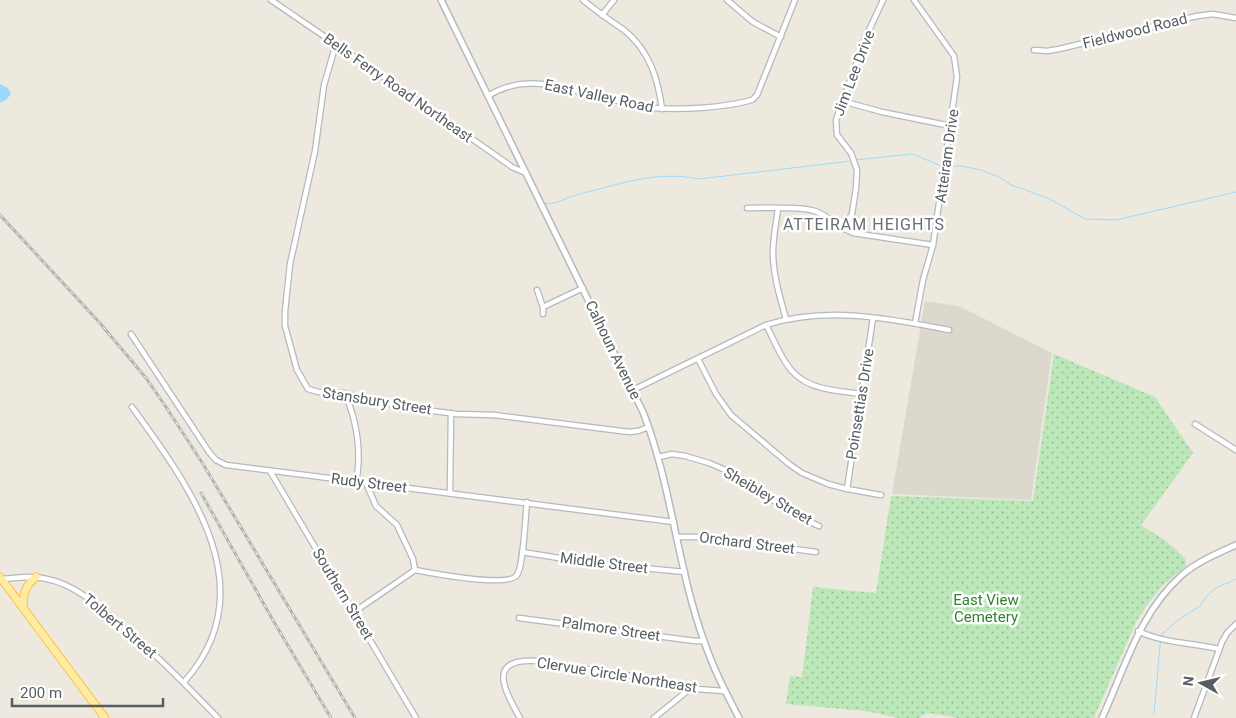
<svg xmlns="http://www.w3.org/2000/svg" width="1236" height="718" font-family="Roboto,sans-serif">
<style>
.education{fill:#dcd8ce}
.park{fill:url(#park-dots)}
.water{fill:#9dd9ff}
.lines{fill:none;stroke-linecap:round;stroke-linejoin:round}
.stream{stroke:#9dd9ff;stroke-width:1}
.minor-casing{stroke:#b5b9be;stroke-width:7}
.tertiary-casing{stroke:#b5b9be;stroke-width:8}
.primary-casing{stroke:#fbc24a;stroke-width:9}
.minor{stroke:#fff;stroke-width:4.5}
.tertiary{stroke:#fff;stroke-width:5}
.primary{stroke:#ffeca2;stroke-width:7}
.rail-casing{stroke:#b2b3b3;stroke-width:3}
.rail{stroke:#fff;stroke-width:1;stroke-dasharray:4;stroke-linecap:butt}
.labels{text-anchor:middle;stroke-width:5;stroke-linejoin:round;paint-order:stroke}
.street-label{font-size:15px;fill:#585d62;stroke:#fff}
.park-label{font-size:15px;fill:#2e842e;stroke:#fff}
.neighbourhood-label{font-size:16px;letter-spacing:1px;fill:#696f74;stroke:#fff}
</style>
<defs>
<pattern id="park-dots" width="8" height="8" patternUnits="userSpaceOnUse" patternTransform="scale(1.25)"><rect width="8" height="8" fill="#bbe7b9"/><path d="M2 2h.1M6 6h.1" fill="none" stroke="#9bbe9a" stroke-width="1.8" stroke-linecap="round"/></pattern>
</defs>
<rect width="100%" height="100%" fill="#ede9df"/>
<!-- education -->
<path class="education" d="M925,301L959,306L1052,353L1031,500L892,494Z"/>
<!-- park -->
<path class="park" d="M1054,354L1155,397L1193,453L1141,525L1166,541L1185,558L1186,566L1161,587L1147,605L1136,622L1094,718H959L927,713L919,718H899L865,711L786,704L790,676L802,677L813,587L876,593L891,496L1033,501Z"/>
<!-- water -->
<path class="water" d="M0,84L8,88L11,94L6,100L0,103Z"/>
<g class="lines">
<!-- stream -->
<g class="stream">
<path d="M855,160L912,154L942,166H962L981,170L999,177L1011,185L1048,198L1085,219L1116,220L1236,192"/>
<path d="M543,203C555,206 565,198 576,195C617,185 656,170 699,179L851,161"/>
<path d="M1154,714L1161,635L1178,620L1200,606L1207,596L1216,588L1236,579"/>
</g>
<!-- minor casing -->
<g class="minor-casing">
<g id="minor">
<path d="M271,0L397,86L512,167L526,173"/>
<path d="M583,0C596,11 610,20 624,30C649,50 658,78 662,109"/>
<path d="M727,0L753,22L781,37"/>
<path d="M914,0L954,56L957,77L933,245L923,280L915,323"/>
<path d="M602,15L614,0"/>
<path d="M336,44L324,85L315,151L290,264L285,311V326L297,370L308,389L318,392L343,393L409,408L457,414L494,415L629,432L638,431L649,427"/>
<path d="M1034,50L1047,51L1059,49L1197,16L1213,14L1236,18"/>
<path d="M488,96C521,75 553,85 588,94C610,99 631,104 652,108C681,110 724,108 752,100L757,95L795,0"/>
<path d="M842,101L882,112L951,126"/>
<path d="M747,208C764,208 800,206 815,211C829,216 839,228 853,233L933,245"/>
<path d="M778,209C776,223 773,238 773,252C773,275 780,298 786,319"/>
<path d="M843,229L852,214L856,188L857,170L851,153L837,135L836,120L865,39L883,0"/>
<path d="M537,290L543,307V314"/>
<path d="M543,307L583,288"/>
<path d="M766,325C773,338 778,351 786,363C802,390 833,390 861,394"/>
<path d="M131,334L209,452L216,460L226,465L674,522"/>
<path d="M698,359L716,394L731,415L789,464L802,473L828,484L847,489L881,495"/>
<path d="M633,390L766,325C826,306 888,318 949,330"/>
<path d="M345,394C357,421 362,453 356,482"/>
<path d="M132,407C190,487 267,590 184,682"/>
<path d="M1195,424L1236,450"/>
<path d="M659,457L672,454L685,456L709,463L730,472L795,515L819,526"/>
<path d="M270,471L416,718"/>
<path d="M366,483L376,506L397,525L413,559L415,570"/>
<path d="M847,489L873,318"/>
<path d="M450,493L451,413"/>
<path d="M677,537H703L816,552"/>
<path d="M522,552L590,563L685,572"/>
<path d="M1,579C16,578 32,575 47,579C73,584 95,603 115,620C152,650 185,684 218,718"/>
<path d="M354,612L415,570C431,573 509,588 517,575C524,564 525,518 527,502"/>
<path d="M519,618L695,641H703"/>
<path d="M1138,631C1163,643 1192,643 1219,649"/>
<path d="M520,718C504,689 486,658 537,661L668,682L696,689L724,691"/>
<path d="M654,718L691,688"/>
<path d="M1194,718L1222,642L1227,633L1236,624"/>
</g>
</g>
<!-- tertiary casing -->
<g class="tertiary-casing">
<g id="tertiary">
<path d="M441,0L643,412C672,486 677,567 704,641C713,668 726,693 739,718"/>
<path d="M1102,718C1125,668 1139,613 1182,575C1197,562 1218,553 1236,545"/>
</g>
</g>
<!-- primary casing -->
<g class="primary-casing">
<g id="primary">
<path d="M0,577L105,718"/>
<path d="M23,608C23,594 25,586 36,577"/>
</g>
</g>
<!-- minor -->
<use href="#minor" class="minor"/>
<!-- tertiary -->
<use href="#tertiary" class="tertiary"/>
<!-- primary -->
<use href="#primary" class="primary"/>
<!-- rail casing -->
<g class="rail-casing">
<g id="rail">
<path d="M0,215L99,322L146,378L166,407L203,464L355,718"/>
<path d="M201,493L274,622L331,718"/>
</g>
</g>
<!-- rail -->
<use href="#rail" class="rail"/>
</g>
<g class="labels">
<!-- street labels -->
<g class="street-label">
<text transform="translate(1135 31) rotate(-14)" y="5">Fieldwood Road</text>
<text transform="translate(854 73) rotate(-69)" y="5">Jim Lee Drive</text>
<text transform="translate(398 88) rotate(35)" y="5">Bells Ferry Road Northeast</text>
<text transform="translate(599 96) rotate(12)" y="5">East Valley Road</text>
<text transform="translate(947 156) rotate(-82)" y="5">Atteiram Drive</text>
<text transform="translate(613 350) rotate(64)" y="5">Calhoun Avenue</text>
<text transform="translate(377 401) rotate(9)" y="5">Stansbury Street</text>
<text transform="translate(860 404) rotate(-81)" y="5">Poinsettias Drive</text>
<text transform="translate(369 483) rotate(7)" y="5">Rudy Street</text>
<text transform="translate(768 496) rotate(30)" y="5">Sheibley Street</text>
<text transform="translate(747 543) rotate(7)" y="5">Orchard Street</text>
<text transform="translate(604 563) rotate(7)" y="5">Middle Street</text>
<text transform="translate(343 594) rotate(59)" y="5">Southern Street</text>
<text transform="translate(120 626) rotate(40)" y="5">Tolbert Street</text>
<text transform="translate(611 629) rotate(8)" y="5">Palmore Street</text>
<text transform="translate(617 675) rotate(9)" y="5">Clervue Circle Northeast</text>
</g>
<!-- park labels -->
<g class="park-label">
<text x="986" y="605">East View<tspan x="986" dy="17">Cemetery</tspan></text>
</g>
<!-- neighbourhood labels -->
<g class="neighbourhood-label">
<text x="864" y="230">ATTEIRAM HEIGHTS</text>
</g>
</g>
<!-- north arrow -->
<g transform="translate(1201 683) rotate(278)" stroke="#ffffff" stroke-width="4" paint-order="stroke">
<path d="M0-4L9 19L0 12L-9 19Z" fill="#585d62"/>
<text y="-8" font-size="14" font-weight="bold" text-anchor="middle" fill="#585d62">N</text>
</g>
<!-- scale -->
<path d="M12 698v8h151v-8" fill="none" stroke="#585d62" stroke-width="2.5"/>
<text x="20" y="698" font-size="15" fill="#585d62" stroke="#ffffff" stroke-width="4" paint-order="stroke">200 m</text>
</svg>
